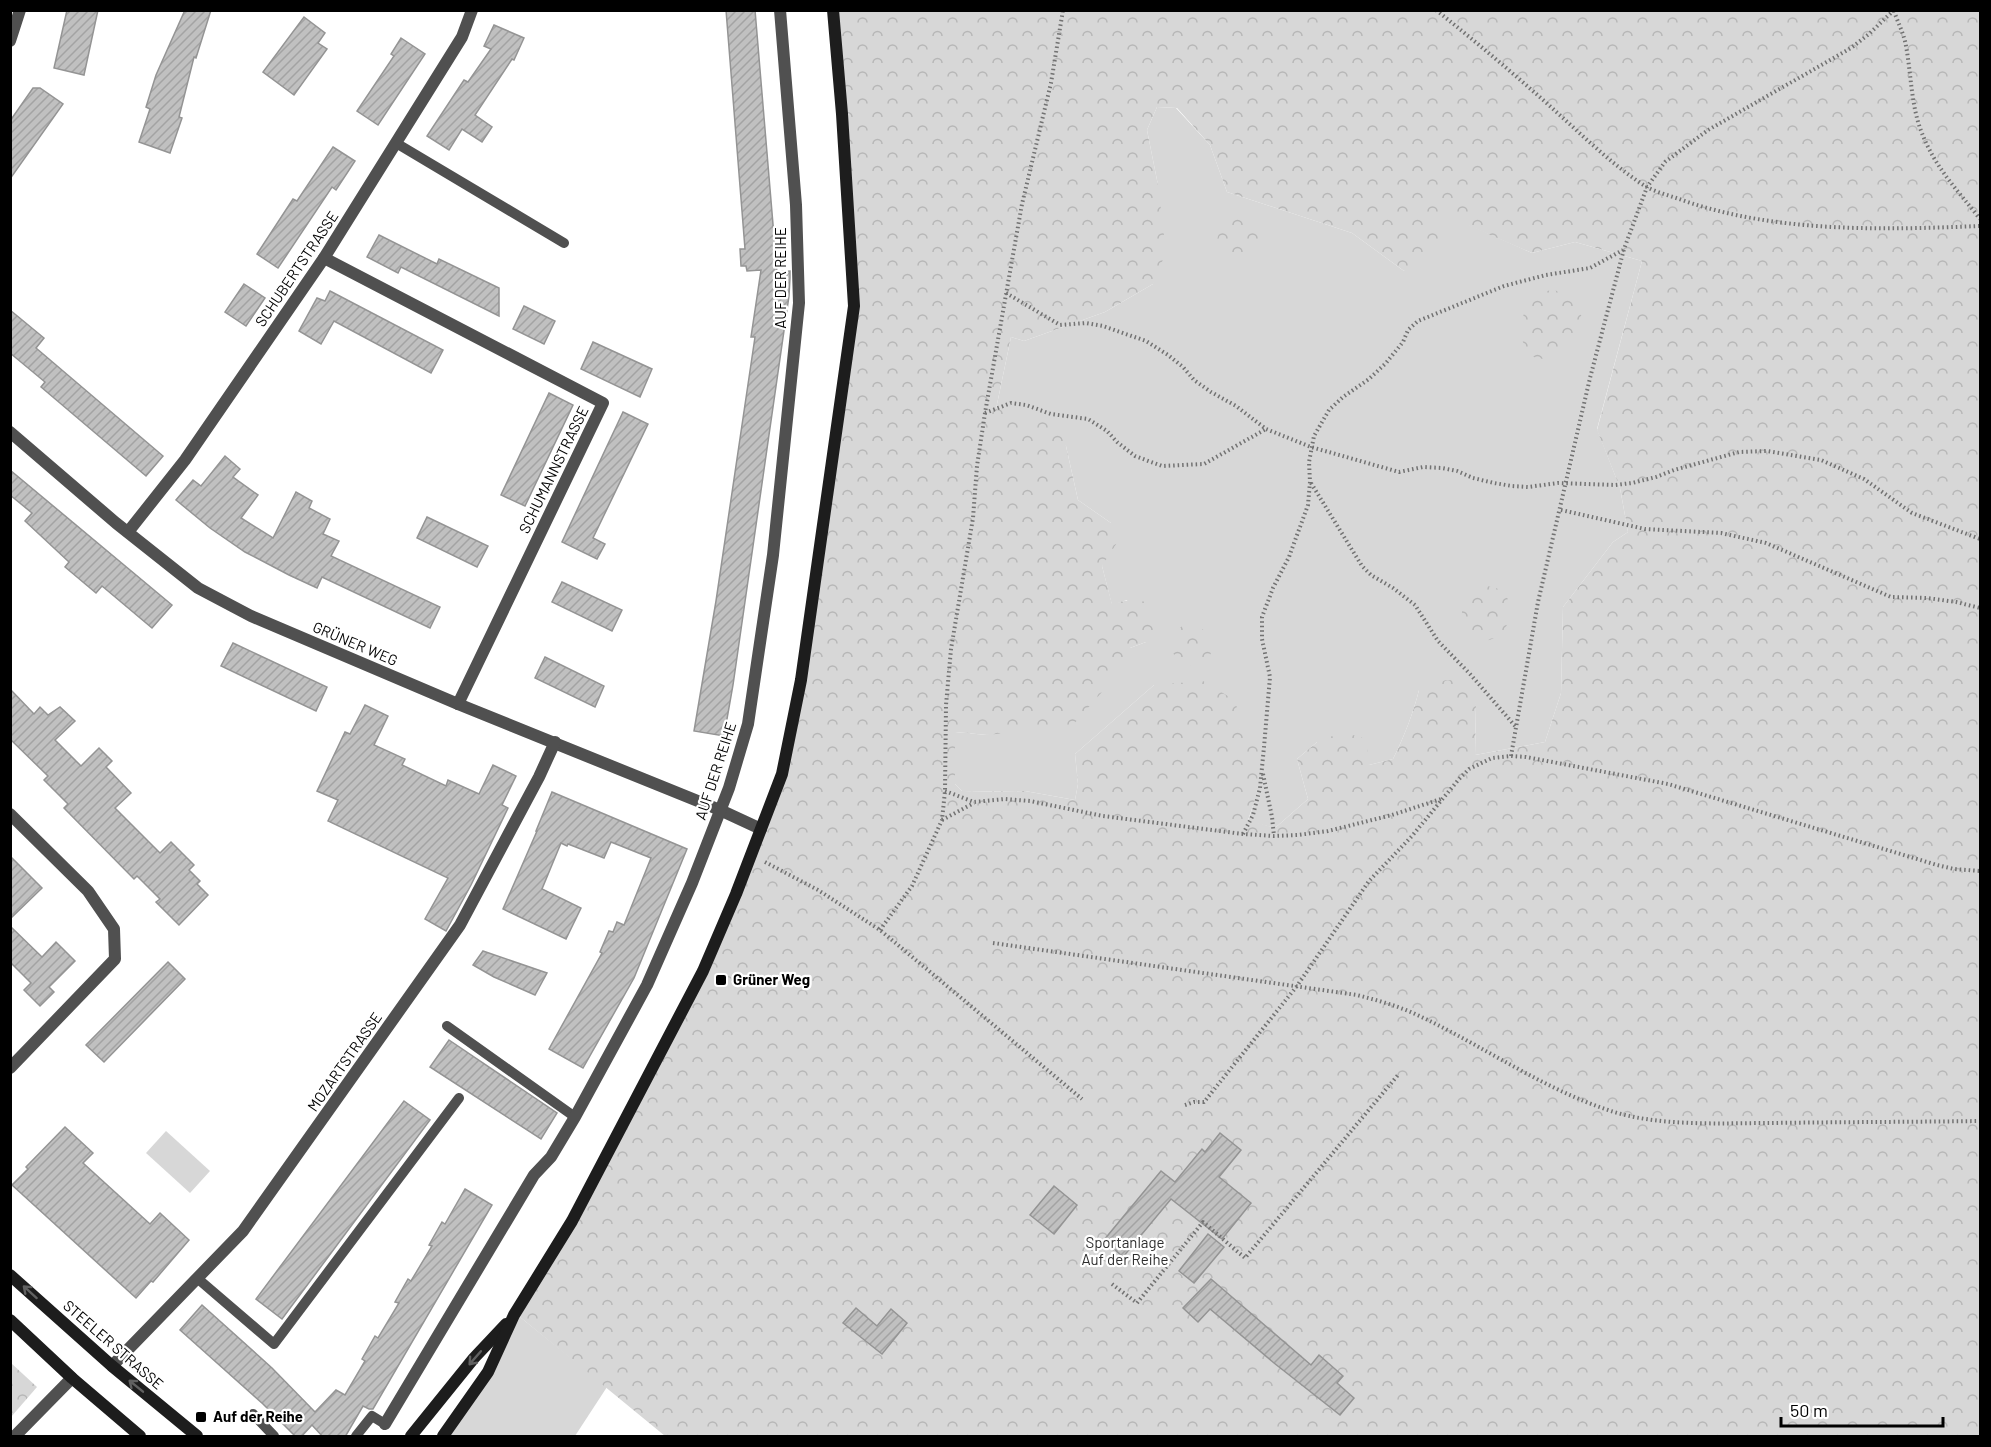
<svg xmlns="http://www.w3.org/2000/svg" width="1991" height="1447" font-family="Barlow,sans-serif">
<style>
.grass{fill:#d7d7d7}
.forest{fill:url(#forest-crowns);fill-rule:evenodd}
.building{fill:url(#building-hatch);stroke:#949494;stroke-width:1.5}
.lines{fill:none;stroke-linecap:round;stroke-linejoin:round}
.path{stroke:#727272;stroke-width:4;stroke-dasharray:1.5 3;stroke-linecap:butt}
.service{stroke:#505050;stroke-width:10}
.minor{stroke:#505050;stroke-width:12}
.secondary{stroke:#1d1d1d;stroke-width:12}
.oneway{stroke:#616161}
.poi-dot{fill:#000;stroke:#fff;stroke-width:2}
.labels{text-anchor:middle;stroke-width:4.5;stroke-linejoin:round;paint-order:stroke}
.street-label{font-size:15px;fill:#000;stroke:#fff}
.poi-label{font-size:15px;font-weight:bold;fill:#000;stroke:#fff;text-anchor:start}
.park-label{font-size:15px;fill:#2e2e2e;stroke:#fff}
</style>
<defs>
<pattern id="forest-crowns" width="20" height="18" patternUnits="userSpaceOnUse" patternTransform="scale(1.5)"><rect width="20" height="18" fill="#d7d7d7"/><path d="M2 6a3 3 0 1 1 6 0M12 15a3 3 0 1 1 6 0" fill="none" stroke="#b7b7b7"/></pattern>
<pattern id="building-hatch" width="6" height="6" patternUnits="userSpaceOnUse" patternTransform="scale(1.5)"><rect width="6" height="6" fill="#c0c0c0"/><path d="M-1 1l2-2M0 6l6-6M5 7l2-2" fill="none" stroke="#a3a3a3"/></pattern>
</defs>
<rect width="100%" height="100%" fill="#fff"/>
<!-- grass -->
<g class="grass">
<path d="M1157,107L1176,108L1210,145L1227,192L1352,233L1404,271L1442,213L1532,253L1575,242L1642,261L1597,429L1620,488L1628,532L1613,542L1563,607L1561,693L1545,742L1475,755L1476,704L1419,690C1413,714 1404,737 1393,759L1369,765L1317,742L1297,759L1308,799L1275,828L1248,821L1255,800L1239,728L1154,685L1075,754L1078,784L1075,800L1025,791L963,792L955,784V732L987,735L1130,648L1146,642L1127,600L1112,605L1102,566L1111,523L1078,500L1066,446L996,409L1011,337L1024,341L1105,312L1153,284L1158,185L1147,130Z"/>
<path d="M166,1131L210,1171L190,1193L146,1153Z"/>
<path d="M520,1317L607,1387L575,1436H446Z"/>
</g>
<!-- forest -->
<g class="forest">
<path d="M836,11H1980V1436H665L520,1317L709,972L786,778L857,304ZM1157,107L1177,108L1210,145L1227,192L1352,233L1404,271L1436,253L1442,214L1532,253L1575,242L1642,261L1597,430L1620,488L1628,532L1613,542L1563,607L1561,693L1545,742L1475,755L1476,704L1466,681L1446,680L1419,690C1413,714 1404,737 1393,759L1369,765L1366,739L1343,732L1317,742L1297,759L1308,799L1275,828L1248,820L1255,800L1262,739L1239,728L1236,701L1203,681L1154,685L1075,754L1078,784L1075,800L1025,791L963,792L955,784V732L987,735L1073,725L1130,660V648L1146,642L1155,630C1154,624 1154,615 1152,610C1144,594 1125,601 1112,604L1102,566L1122,535L1111,523L1078,500L1066,446L1055,423L996,409L1011,337L1024,341L1105,312L1153,284L1166,252L1158,185L1147,130Z"/>
<path d="M1232,217C1249,217 1256,223 1263,239L1257,251L1237,258L1225,250L1217,239L1221,227Z"/>
<path d="M1555,290L1572,300L1582,317C1581,323 1581,330 1579,336C1574,350 1546,365 1532,356C1515,345 1520,304 1537,293C1541,291 1550,291 1555,290Z"/>
<path d="M1488,586C1491,587 1498,588 1501,591C1515,601 1512,623 1501,633C1495,639 1487,641 1479,642C1453,620 1457,600 1488,586Z"/>
<path d="M1183,625C1202,625 1207,630 1214,647L1208,659L1188,666L1176,657L1168,647L1172,635Z"/>
<path d="M11,1363L37,1387L11,1417Z"/>
</g>
<!-- building -->
<g class="building">
<path d="M67,10H98L84,75L54,68Z"/>
<path d="M185,10H211L196,58L194,57L179,117L182,118L170,153L139,142L150,109L146,107L156,75Z"/>
<path d="M726,10H755L777,272L790,271V278L789,296L733,685L724,736L694,731L716,601L755,337H751L761,270L747,271L746,266H741L740,249H745Z"/>
<path d="M304,17L325,33L318,43L327,49L294,95L263,72Z"/>
<path d="M494,25L524,38L514,60L512,59L475,115L492,127L482,142L462,129L449,150L427,136L464,80L468,82L491,49L484,46Z"/>
<path d="M401,38L425,54L378,125L357,111L394,56L391,54Z"/>
<path d="M33,88H40L63,104L10,179V121Z"/>
<path d="M333,147L355,161L336,190L332,187L278,268L257,254L293,199L297,201Z"/>
<path d="M379,235L437,264L439,259L499,288V316L401,267L398,273L367,257Z"/>
<path d="M244,284L265,298L246,326L225,312Z"/>
<path d="M330,291L443,350L431,373L334,321L321,344L299,331L317,298L325,301Z"/>
<path d="M524,306L555,321L544,344L513,329Z"/>
<path d="M10,310L44,338L36,348L163,456L146,476L41,387L45,382L10,353Z"/>
<path d="M593,342L652,369L640,397L581,369Z"/>
<path d="M549,393L573,405L525,506L501,495Z"/>
<path d="M623,412L648,424L593,538L605,544L597,559L562,542Z"/>
<path d="M225,456L240,469L233,477L258,495L241,518L273,538L296,492L312,501L309,508L330,519L323,534L339,541L331,556L440,607L430,628L322,577L317,588L289,575L245,552L210,528L176,500L193,480L201,486Z"/>
<path d="M10,470L172,605L152,628L102,586L96,593L65,567L69,562L25,521L32,513L10,495Z"/>
<path d="M427,517L488,546L477,567L417,538Z"/>
<path d="M562,582L622,610L612,631L552,602Z"/>
<path d="M233,643L327,687L316,711L221,666Z"/>
<path d="M545,657L604,686L595,707L535,678Z"/>
<path d="M10,689L34,714L40,707L48,715L60,707L75,721L55,740L81,766L99,748L112,761L106,767L131,793L115,808L160,853L171,842L194,865L189,870L200,881L197,884L208,895L179,925L156,902L160,899L137,876L134,879L64,808L68,804L44,780L48,776L10,739Z"/>
<path d="M365,705L388,716L374,745L405,759L402,765L446,786L448,780L479,794L493,765L516,776L502,805L508,808L471,885L446,931L425,919L448,878L328,821L338,800L317,791L345,732L350,734Z"/>
<path d="M552,792L687,849L634,978L583,1068L549,1049L602,953L600,952L609,931L613,932L617,922L624,925L651,858L611,842L604,858L568,844L567,846L561,843L542,889L581,908L566,939L503,909L537,831H536Z"/>
<path d="M10,856L42,888L10,919Z"/>
<path d="M10,926L42,957L56,942L75,961L49,987L54,992L40,1006L24,990L31,983L10,962Z"/>
<path d="M483,951L547,973L535,995L494,977L473,965Z"/>
<path d="M168,962L185,979L104,1062L86,1045Z"/>
<path d="M449,1040L557,1113L541,1139L430,1067Z"/>
<path d="M404,1101L430,1120L282,1319L256,1299Z"/>
<path d="M65,1127L93,1153L83,1163L150,1224L160,1213L189,1240L153,1282L151,1281L136,1298L12,1185L28,1169L26,1167Z"/>
<path d="M1220,1133L1241,1150L1219,1177L1251,1203L1222,1239L1171,1199L1123,1257L1104,1240L1161,1171L1175,1182L1202,1149L1205,1152Z"/>
<path d="M1054,1186L1077,1205L1054,1234L1030,1215Z"/>
<path d="M465,1189L492,1205L373,1409H369L363,1406L345,1437H323L312,1425L301,1437H296L263,1404L180,1330L202,1305L272,1368L315,1412L336,1390L345,1395L365,1361L362,1359L375,1336L378,1338L399,1303L395,1302L408,1279L411,1281L432,1246L429,1245L442,1222L445,1224Z"/>
<path d="M1208,1234L1224,1247L1194,1283L1179,1271Z"/>
<path d="M1211,1279L1311,1365L1319,1355L1343,1376L1337,1383L1354,1398L1340,1415L1274,1363L1210,1309L1198,1322L1183,1308Z"/>
<path d="M856,1308L877,1326L891,1309L907,1323L882,1354L843,1323Z"/>
</g>
<g class="lines">
<!-- path -->
<g class="path">
<path d="M1436,10C1475,41 1514,74 1551,107C1581,134 1611,164 1645,186C1655,192 1668,195 1679,199C1774,233 1881,230 1980,226"/>
<path d="M1894,11C1898,23 1904,34 1906,46C1911,73 1911,102 1920,128C1934,167 1956,188 1980,219"/>
<path d="M1006,293L1060,325L1086,323L1103,326L1146,341L1168,355L1183,367L1194,380L1211,392L1236,406L1266,429L1311,447L1399,472L1423,467L1442,468L1457,471L1473,478L1494,483L1512,486L1528,487L1558,483L1615,485L1632,483L1656,477L1674,470L1739,452L1767,451L1821,460L1864,479L1912,513L1980,539"/>
<path d="M985,413L1011,403L1026,405L1051,414L1088,419L1107,431L1117,442L1135,456L1162,466L1204,464L1266,429"/>
<path d="M1311,483L1362,566L1371,575L1393,588L1415,605L1438,641L1470,674L1516,727"/>
<path d="M1561,510L1645,529L1721,533L1766,543L1891,597L1927,598L1956,602L1980,608"/>
<path d="M1511,756L1538,602L1590,378L1624,249L1647,187L1665,162L1708,130L1851,48L1869,34L1894,10"/>
<path d="M1263,774L1272,817L1274,836"/>
<path d="M945,791L974,802L1005,799L1030,801L1103,816L1243,834L1274,836L1298,835L1328,831L1392,815L1441,799"/>
<path d="M942,820L974,803"/>
<path d="M1243,834L1253,815L1260,788L1264,747L1270,677L1262,639V617L1273,588L1289,557L1308,505L1310,482L1309,462L1314,436L1329,410L1343,397L1369,379L1386,363L1403,342L1408,330L1418,321L1504,286L1546,275L1590,268L1623,250"/>
<path d="M765,862L818,890L880,930L1082,1099"/>
<path d="M880,930L912,886L942,820L945,791L946,705L951,649L973,518L977,466L985,413L1022,204L1051,83L1063,10"/>
<path d="M993,943L1357,995C1376,1000 1395,1005 1413,1013C1479,1043 1539,1087 1608,1110C1657,1127 1720,1123 1771,1123C1841,1122 1911,1122 1980,1121"/>
<path d="M1185,1105L1194,1102H1204L1297,986L1369,881L1412,836L1459,779L1469,769L1492,758L1511,756L1526,757L1668,784L1937,865L1954,869L1980,871"/>
<path d="M1112,1284L1137,1303L1203,1222L1245,1258L1398,1075"/>
</g>
<!-- service -->
<g class="service">
<path d="M396,143L564,243"/>
<path d="M447,1026L575,1117"/>
<path d="M197,1278L274,1344L459,1098"/>
<path d="M253,1414L274,1436"/>
<path d="M356,1436L372,1416L385,1424"/>
</g>
<!-- minor -->
<g class="minor">
<path d="M10,41L20,10"/>
<path d="M324,258L603,403L458,704"/>
<path d="M10,432L116,523L198,588L251,616L458,704L720,810L761,829"/>
<path d="M128,532L185,460L324,258L462,37L472,10"/>
<path d="M10,814L88,891L114,929L115,959L10,1068"/>
<path d="M112,1366L243,1231L460,925L539,777L555,742"/>
<path d="M385,1424L534,1175L551,1157L575,1117L647,985L692,883L729,788L748,724L773,555L799,303L796,205L780,10"/>
<path d="M15,1436L72,1378"/>
</g>
<!-- secondary -->
<g class="secondary">
<path d="M10,1275L112,1366L197,1436"/>
<path d="M10,1320L72,1378L140,1436"/>
<path d="M411,1436L474,1358L506,1324"/>
<path d="M443,1436L488,1372L514,1315L572,1221L703,971L736,894L782,774L801,680L854,306L842,114L833,10"/>
</g>
</g>
<!-- one-way arrows -->
<defs><path id="oneway-shaft" d="M-6 0H5M1.5-3L5.5 0L1.5 3" fill="none" stroke-width="1.6" stroke-linecap="round" stroke-linejoin="round" transform="scale(1.5)"/></defs>
<g class="oneway">
<use href="#oneway-shaft" transform="translate(30 1292) rotate(-138)"/>
<use href="#oneway-shaft" transform="translate(475 1358) rotate(131)"/>
<use href="#oneway-shaft" transform="translate(136 1386) rotate(-141)"/>
</g>
<!-- markers -->
<g class="poi-dot">
<rect x="715" y="974" width="12" height="12" rx="3"/>
<rect x="195" y="1411" width="12" height="12" rx="3"/>
</g>
<g class="labels">
<!-- street labels -->
<g class="street-label">
<text transform="translate(297 269) rotate(-56)" y="5">SCHUBERTSTRASSE</text>
<text transform="translate(781 278) rotate(-90)" y="5">AUF DER REIHE</text>
<text transform="translate(554 470) rotate(-64)" y="5">SCHUMANNSTRASSE</text>
<text transform="translate(355 644) rotate(23)" y="5">GRÜNER WEG</text>
<text transform="translate(716 771) rotate(-72)" y="5">AUF DER REIHE</text>
<text transform="translate(345 1062) rotate(-55)" y="5">MOZARTSTRASSE</text>
<text transform="translate(113 1345) rotate(41)" y="5">STEELER STRASSE</text>
</g>
<!-- poi labels -->
<g class="poi-label">
<text x="733" y="985">Grüner Weg</text>
<text x="213" y="1422">Auf der Reihe</text>
</g>
<!-- park labels -->
<g class="park-label">
<text x="1125" y="1248">Sportanlage<tspan x="1125" dy="17">Auf der Reihe</tspan></text>
</g>
</g>
<!-- border -->
<rect width="1991" height="1447" fill="none" stroke="#000000" stroke-width="24"/>
<!-- scale -->
<path d="M1781 1417v9h162v-9" fill="none" stroke="#000000" stroke-width="3"/>
<text x="1790" y="1417" font-size="18" fill="#000000" stroke="#ffffff" stroke-width="4.5" paint-order="stroke">50 m</text>
</svg>
